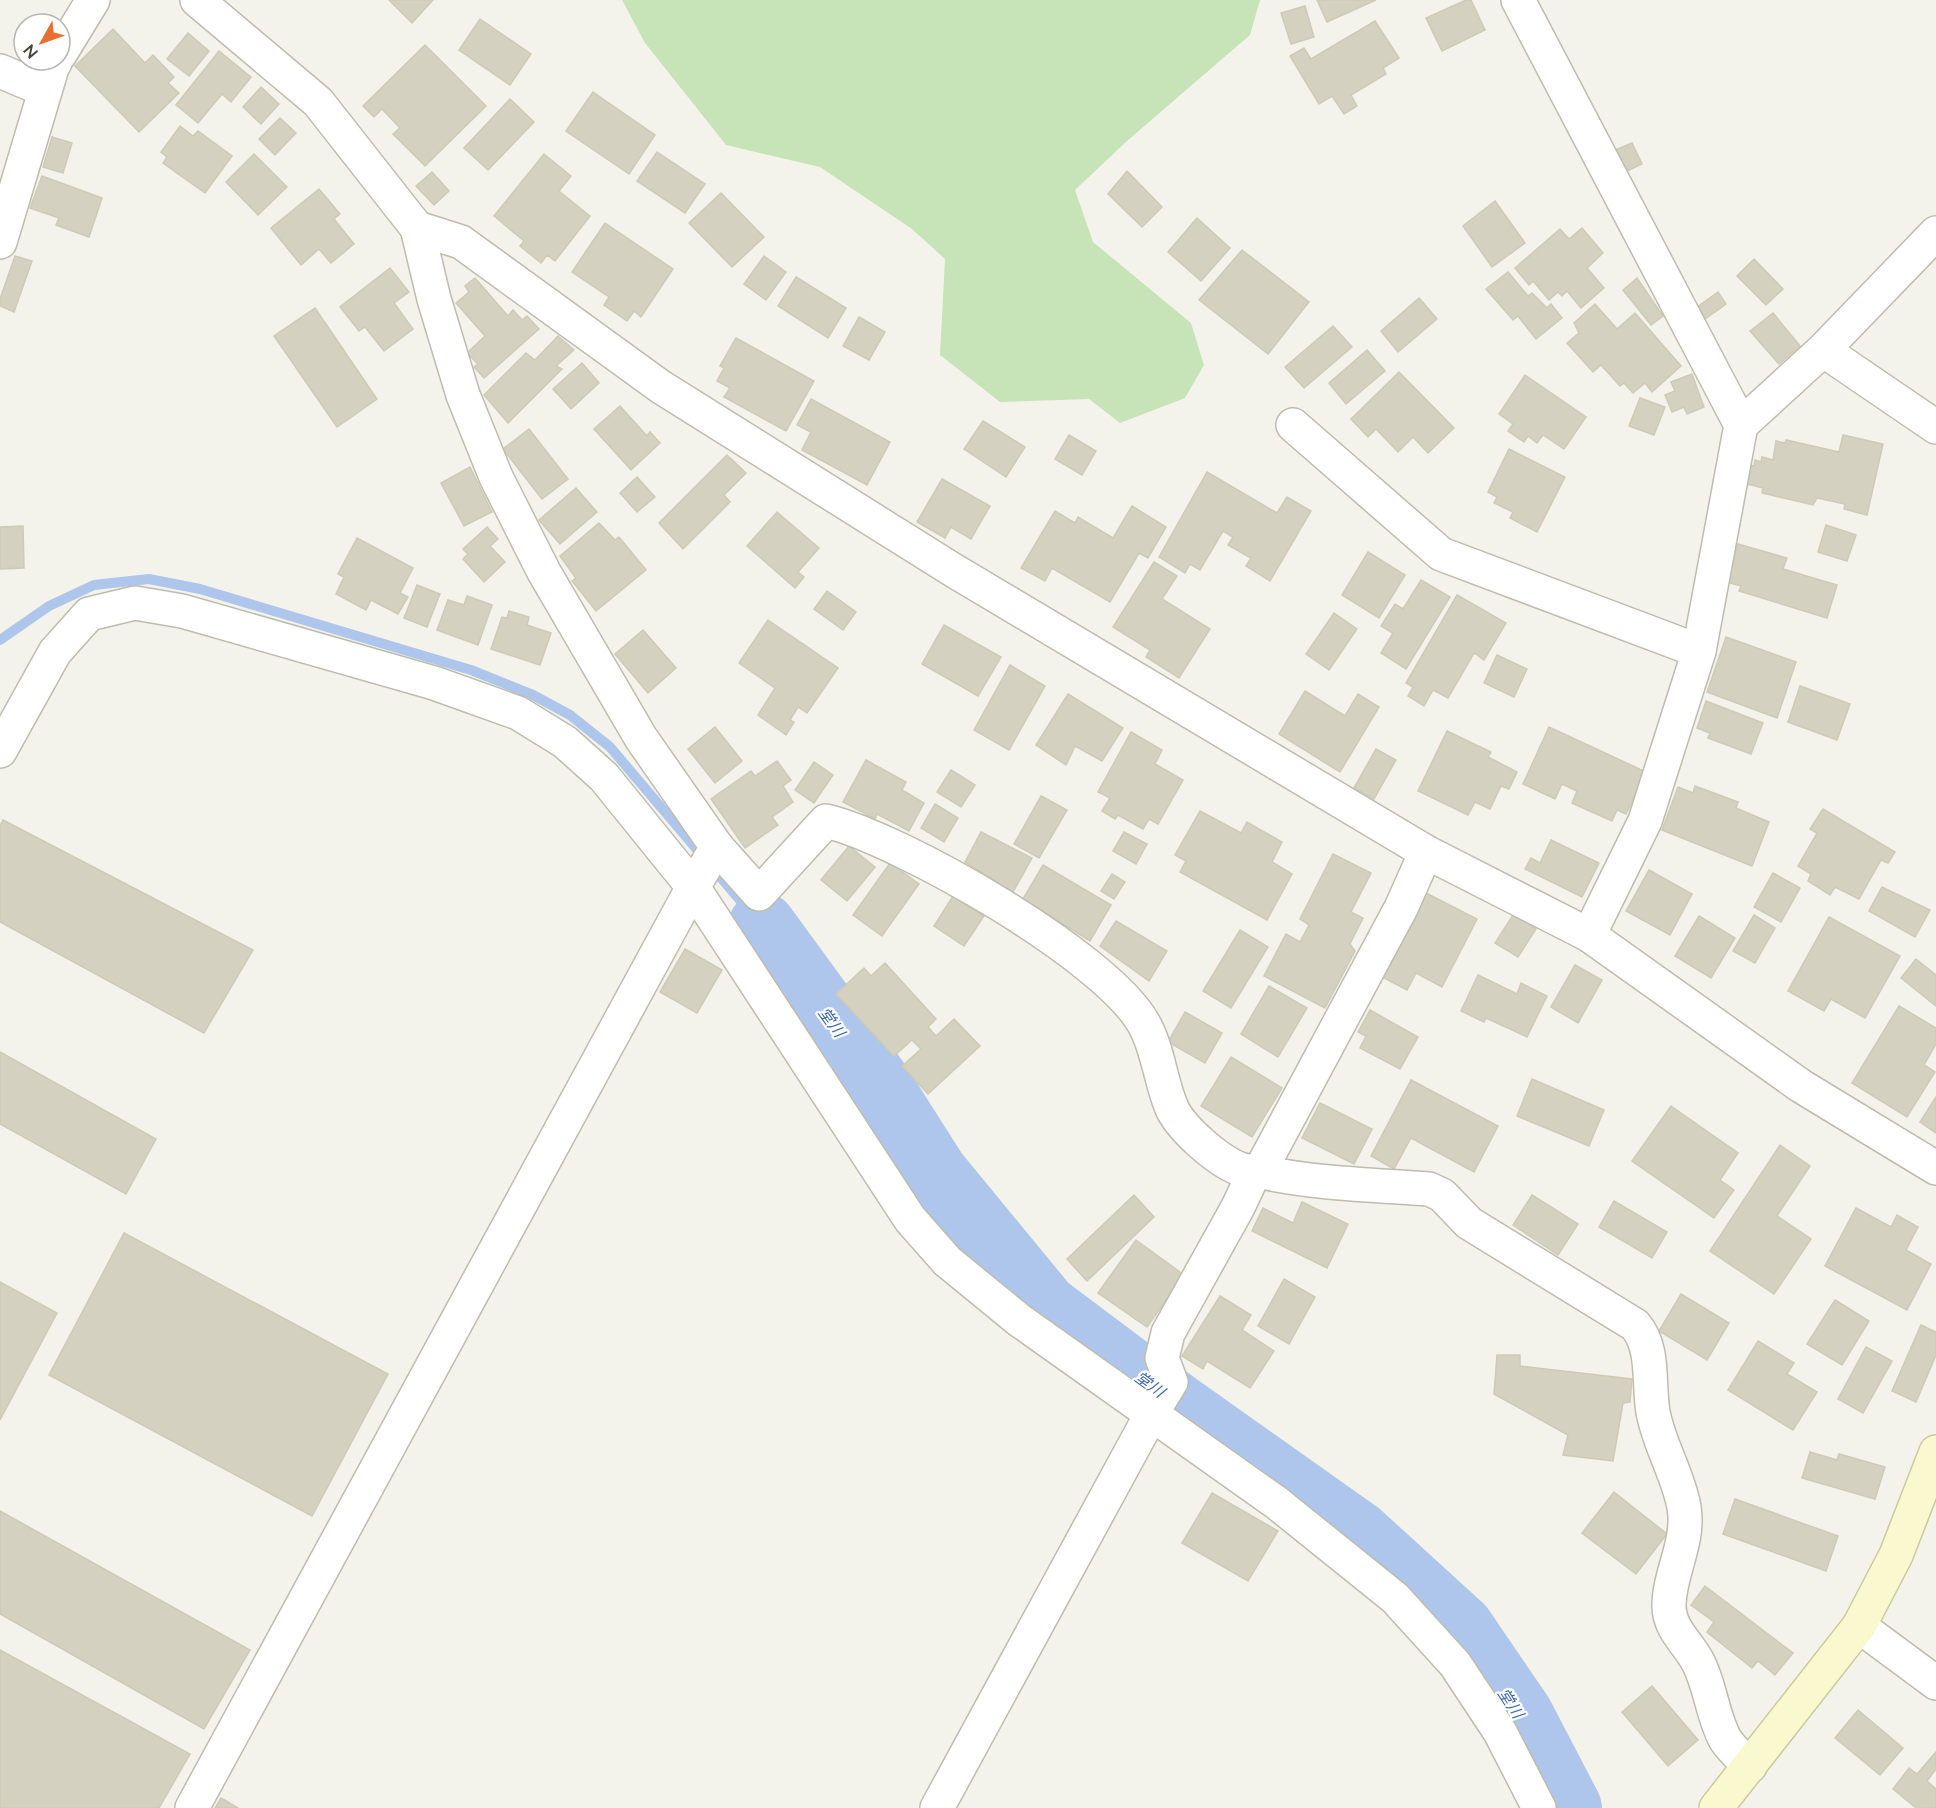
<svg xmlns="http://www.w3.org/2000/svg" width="1936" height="1808" font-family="Lato,'Noto Sans JP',sans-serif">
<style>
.green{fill:#c7e4b8}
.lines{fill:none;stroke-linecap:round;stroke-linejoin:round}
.stream{stroke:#aec6eb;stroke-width:10}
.river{stroke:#aec6eb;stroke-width:68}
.building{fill:#d5d1c1;stroke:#cfcab5;stroke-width:1.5}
.street-casing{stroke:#bfbcae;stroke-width:36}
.secondary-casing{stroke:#ccc99d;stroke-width:36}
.street{stroke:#fff;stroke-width:33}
.secondary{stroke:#faf8cf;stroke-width:33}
.labels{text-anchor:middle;stroke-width:4.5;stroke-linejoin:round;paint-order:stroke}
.water-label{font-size:16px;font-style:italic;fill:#3b66ab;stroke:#fff}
</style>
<rect width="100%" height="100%" fill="#f4f3eb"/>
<!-- green -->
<path class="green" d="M622,0H1260L1250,35L1127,141L1075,190L1093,242L1191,323L1204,365L1185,398L1120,423L1089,399L1000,402L940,355L945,259L912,229L820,167L726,145L645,43Z"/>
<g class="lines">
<!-- stream -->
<path class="stream" d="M0,640L49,606L94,585L149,579L200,589L471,670L533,695L570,715L610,747L762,926"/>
<!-- river -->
<path class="river" d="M762,926L878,1085L934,1173L1045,1308L1173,1404L1358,1535L1460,1628L1520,1716L1568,1808"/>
</g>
<!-- building -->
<g class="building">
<path d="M389,0H433L412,23Z"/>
<path d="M1317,0H1376L1327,22Z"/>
<path d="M1466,0H1471L1485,30L1442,51L1426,18Z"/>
<path d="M1305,6L1314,37L1291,44L1281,13Z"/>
<path d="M480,19L531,54L510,85L459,50Z"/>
<path d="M1375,21L1399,58L1383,68L1386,74L1351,95L1357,106L1344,114L1332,96L1319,104L1290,56L1304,48L1311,59Z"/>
<path d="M113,29L145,63L153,55L174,77L168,83L179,93L139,132L75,66Z"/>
<path d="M188,33L209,51L189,76L167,59Z"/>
<path d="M425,45L486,106L425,166L393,134L400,128L382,109L374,117L363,106Z"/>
<path d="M219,51L251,77L231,102L222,94L198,123L176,105Z"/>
<path d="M261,87L279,104L261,124L243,107Z"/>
<path d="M593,92L655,135L629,174L566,131Z"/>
<path d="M510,99L534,122L488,170L464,148Z"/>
<path d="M280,118L296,133L275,155L259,139Z"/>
<path d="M180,126L193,136L198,131L232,156L205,193L163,163L167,157L161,152Z"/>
<path d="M52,137L72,143L63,173L43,167Z"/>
<path d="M1632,143L1642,164L1623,173L1613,151Z"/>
<path d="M657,152L705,184L685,213L637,181Z"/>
<path d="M254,154L287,187L258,215L226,182Z"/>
<path d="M544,154L571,176L559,191L590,216L555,261L547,255L541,263L520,246L524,241L494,216Z"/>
<path d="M1127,171L1162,207L1142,227L1108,194Z"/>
<path d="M432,172L449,191L434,205L416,186Z"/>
<path d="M42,176L102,198L89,237L56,225L59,218L30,208Z"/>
<path d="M319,189L340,214L334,219L354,244L331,263L319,249L301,265L271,228Z"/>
<path d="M721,193L764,237L732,267L689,223Z"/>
<path d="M1495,201L1525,243L1492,267L1463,226Z"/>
<path d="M1197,218L1230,248L1201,281L1168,252Z"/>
<path d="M605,223L673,269L641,317L634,311L627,321L604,305L609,297L572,272Z"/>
<path d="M1582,228L1603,253L1587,268L1604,288L1581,308L1567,291L1562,296L1558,292L1549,300L1533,281L1529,285L1515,268L1560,229L1569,239Z"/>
<path d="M1242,250L1309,302L1268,354L1199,300Z"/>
<path d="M15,256L32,261L14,312L0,306V299Z"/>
<path d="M764,256L786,272L766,300L744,284Z"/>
<path d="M1754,259L1783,289L1766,305L1737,276Z"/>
<path d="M390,268L409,292L394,303L413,329L384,351L365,327L359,331L340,307Z"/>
<path d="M1508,272L1528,296L1532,293L1547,308L1551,304L1562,318L1536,339L1518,316L1513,320L1486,289Z"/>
<path d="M796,277L846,308L828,338L778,306Z"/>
<path d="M475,278L508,316L513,310L522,320L527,316L539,329L484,378L474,367L478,364L467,353L485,336L456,303L469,292L465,286Z"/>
<path d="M1637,278L1663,316L1651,325L1623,290Z"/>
<path d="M1718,292L1726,304L1705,319L1696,308Z"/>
<path d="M1419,298L1437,319L1398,352L1381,331Z"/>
<path d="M1595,304L1617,329L1635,313L1681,366L1652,392L1645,383L1633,393L1624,383L1620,386L1601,365L1593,372L1567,343L1579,333L1574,323Z"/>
<path d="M315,308L377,399L337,427L274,336Z"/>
<path d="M1773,313L1800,346L1779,364L1750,331Z"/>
<path d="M859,317L885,332L869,360L843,346Z"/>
<path d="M1333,326L1352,347L1304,388L1285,367Z"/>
<path d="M558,336L574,350L556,366L562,369L508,423L484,395L526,353L535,360Z"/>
<path d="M736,338L814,381L786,431L724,397L730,388L717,381L724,368L720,366Z"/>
<path d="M1367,350L1385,371L1346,404L1329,383Z"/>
<path d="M582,363L599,383L571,409L553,389Z"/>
<path d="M1399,372L1454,428L1428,453L1413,437L1398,452L1376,429L1368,437L1351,419Z"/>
<path d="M1692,374L1704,407L1687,414L1684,407L1672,412L1665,395L1675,391L1671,382Z"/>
<path d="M1525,375L1586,417L1564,449L1543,435L1537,443L1528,436L1524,442L1508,431L1513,424L1499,414Z"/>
<path d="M1640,398L1665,407L1654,435L1629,426Z"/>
<path d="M811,399L890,442L867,485L802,450L811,432L797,425Z"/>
<path d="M620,406L647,436L650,432L660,443L631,470L594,429Z"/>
<path d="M983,421L1025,447L1006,477L964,449Z"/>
<path d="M529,429L568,479L542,499L503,449Z"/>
<path d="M1069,435L1096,451L1082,475L1055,459Z"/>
<path d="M1843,435L1883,444L1867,515L1844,509L1845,504L1817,498L1813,505L1762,493L1763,488L1743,483L1747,464L1754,466L1755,460L1761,462L1762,457L1773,460L1776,441L1785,443L1786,440L1839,452Z"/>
<path d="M1509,449L1565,477L1537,532L1510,518L1513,512L1494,503L1497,497L1488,492Z"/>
<path d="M727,455L746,473L724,495L730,502L683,549L659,523Z"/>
<path d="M470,467L492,512L464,526L441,483Z"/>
<path d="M1207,472L1277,513L1287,497L1311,511L1270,581L1246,566L1251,558L1228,545L1233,537L1223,531L1200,570L1190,564L1185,573L1159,557Z"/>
<path d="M637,477L655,497L637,512L620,493Z"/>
<path d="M942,479L990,506L971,539L951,527L945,538L917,522Z"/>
<path d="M576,488L597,512L560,544L539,520Z"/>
<path d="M1132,506L1166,527L1148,558L1139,553L1110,602L1052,568L1045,581L1021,568L1055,511L1075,523L1078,517L1113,538Z"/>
<path d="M777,512L819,548L798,572L804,577L795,588L747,546Z"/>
<path d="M599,523L615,540L619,537L646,570L596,611L572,581L576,578L560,556Z"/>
<path d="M1826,525L1856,535L1847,561L1818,552Z"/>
<path d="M23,526L24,568L0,569V527Z"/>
<path d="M487,527L498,539L490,546L505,562L484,582L463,559L468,554L463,549Z"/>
<path d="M357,538L413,568L400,593L408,597L398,614L371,600L366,610L336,594L344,577L338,574Z"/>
<path d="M1738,544L1787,558L1783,569L1837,585L1827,618L1739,591L1741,586L1726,582Z"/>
<path d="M1368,552L1405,575L1379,618L1342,595Z"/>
<path d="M1154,562L1177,576L1162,599L1210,629L1179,678L1146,657L1150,650L1113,627Z"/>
<path d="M1421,580L1450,597L1406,669L1381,653L1393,633L1381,626L1395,604L1403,609Z"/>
<path d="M417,585L440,594L427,627L404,618Z"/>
<path d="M827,591L856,612L843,630L814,609Z"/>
<path d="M1457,595L1506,623L1484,660L1474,653L1448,698L1433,690L1424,706L1408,696L1413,687L1406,683Z"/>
<path d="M467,596L492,605L478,645L437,630L448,600L464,605Z"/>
<path d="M509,611L529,617L527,625L551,633L540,665L491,649L502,617L507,618Z"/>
<path d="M1334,613L1357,629L1329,670L1306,654Z"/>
<path d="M768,620L838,668L807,713L798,707L790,720L794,722L786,735L758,715L775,688L739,663Z"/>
<path d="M944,625L1001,657L978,696L922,664Z"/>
<path d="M643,630L676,668L648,693L615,654Z"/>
<path d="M1726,637L1796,662L1777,718L1707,692Z"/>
<path d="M1497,655L1527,669L1514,697L1484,683Z"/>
<path d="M1010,665L1045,686L1009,750L974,730Z"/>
<path d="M1800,686L1850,704L1837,740L1788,722Z"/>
<path d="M1305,691L1345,716L1358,694L1379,707L1340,772L1279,734Z"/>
<path d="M1068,694L1123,728L1102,761L1075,746L1066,765L1036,745Z"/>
<path d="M1706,701L1763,723L1751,754L1708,738L1710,733L1697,728Z"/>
<path d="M715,727L742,761L715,783L688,749Z"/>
<path d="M1549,727L1646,772L1626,814L1617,810L1612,821L1572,803L1577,791L1562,784L1555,799L1523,784Z"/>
<path d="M1447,731L1491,752L1488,757L1517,772L1509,789L1501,786L1490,809L1475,802L1468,815L1418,791Z"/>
<path d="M1131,732L1162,750L1155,764L1183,780L1158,824L1149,819L1143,829L1118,815L1115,819L1102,811L1110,798L1098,792Z"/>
<path d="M1376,749L1396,760L1374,799L1354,788Z"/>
<path d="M866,760L906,782L902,790L924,803L909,831L877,814L875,819L843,802Z"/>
<path d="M777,761L791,780L783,786L793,802L772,817L778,825L745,848L711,799L751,771L755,776Z"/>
<path d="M814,762L833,775L814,803L795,790Z"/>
<path d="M951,770L975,785L961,807L937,792Z"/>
<path d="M1695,786L1738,802L1736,808L1769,822L1752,866L1662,830L1678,787L1693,793Z"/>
<path d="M1041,796L1067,810L1039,858L1014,844Z"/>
<path d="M935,804L958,818L944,842L921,828Z"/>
<path d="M1823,809L1895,852L1888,863L1881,860L1859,899L1835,887L1830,895L1808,881L1811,874L1798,866L1817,833L1810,829Z"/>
<path d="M1200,811L1241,833L1247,822L1282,842L1272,862L1292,874L1267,920L1180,872L1186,861L1175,855Z"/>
<path d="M3,820L253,950L204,1033L0,922V826Z"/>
<path d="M981,832L1032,858L1013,892L965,862Z"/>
<path d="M1124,832L1147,844L1136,864L1113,851Z"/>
<path d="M1551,840L1599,863L1582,897L1525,869L1531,858L1540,863Z"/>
<path d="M849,846L875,867L847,901L821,880Z"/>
<path d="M1333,854L1371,873L1351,912L1363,918L1350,944L1355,951L1325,1008L1264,976L1286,934L1300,942L1309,925L1300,919Z"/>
<path d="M890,863L919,884L882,936L853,915Z"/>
<path d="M1043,865L1111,905L1090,941L1023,899Z"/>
<path d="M1649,870L1692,894L1670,935L1626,911Z"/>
<path d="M1773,873L1800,888L1781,922L1754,907Z"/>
<path d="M1112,874L1125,882L1114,899L1101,891Z"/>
<path d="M1882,887L1930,910L1915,937L1869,911Z"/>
<path d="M1426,893L1477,919L1442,987L1416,973L1407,990L1382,977Z"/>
<path d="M953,896L984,916L964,946L934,926Z"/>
<path d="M1513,915L1536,929L1518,957L1495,943Z"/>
<path d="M1754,915L1775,928L1755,963L1733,951Z"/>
<path d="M1699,916L1735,938L1711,978L1675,956Z"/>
<path d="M1829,917L1900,956L1865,1018L1831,999L1824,1011L1788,991Z"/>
<path d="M1116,921L1167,951L1149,981L1100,946Z"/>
<path d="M1240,930L1268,947L1231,1008L1203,991Z"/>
<path d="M685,949L722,970L697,1013L660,992Z"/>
<path d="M1916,959L1936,975V1006L1901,978Z"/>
<path d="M885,963L936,1019L928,1027L936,1036L954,1019L980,1046L928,1094L902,1066L921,1049L912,1040L894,1056L836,994L864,968L871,976Z"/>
<path d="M1575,965L1602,980L1578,1023L1551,1007Z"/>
<path d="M1478,975L1517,994L1521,983L1547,996L1527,1037L1486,1018L1484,1022L1461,1011Z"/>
<path d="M1269,986L1307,1008L1278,1057L1241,1034Z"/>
<path d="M1899,1006L1936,1028V1044L1924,1065L1935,1072L1907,1117L1852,1083Z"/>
<path d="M1370,1010L1418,1037L1400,1069L1360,1048L1366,1036L1358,1032Z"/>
<path d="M1185,1012L1222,1033L1205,1063L1168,1042Z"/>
<path d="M0,1052L156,1139L126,1194L0,1124Z"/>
<path d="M1231,1057L1282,1088L1252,1137L1201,1106Z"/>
<path d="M1532,1079L1604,1110L1589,1146L1517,1116Z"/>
<path d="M1411,1080L1498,1126L1474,1172L1411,1138L1394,1169L1371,1156Z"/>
<path d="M1936,1097V1133L1920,1122Z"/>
<path d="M1320,1103L1372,1129L1354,1164L1302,1138Z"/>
<path d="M1671,1106L1738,1153L1720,1180L1734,1190L1714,1218L1632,1161Z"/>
<path d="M1780,1145L1810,1166L1777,1216L1811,1239L1774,1294L1710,1251Z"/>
<path d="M1134,1195L1154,1217L1087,1281L1067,1259Z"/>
<path d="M1532,1195L1578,1224L1558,1255L1513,1225Z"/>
<path d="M1614,1201L1667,1232L1652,1258L1599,1227Z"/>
<path d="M1302,1202L1348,1224L1327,1268L1252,1231L1263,1208L1293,1223Z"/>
<path d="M1856,1208L1891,1227L1897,1215L1918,1227L1906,1250L1931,1264L1907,1310L1825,1266Z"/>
<path d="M124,1233L388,1374L312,1516L49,1375Z"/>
<path d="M1136,1240L1184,1275L1147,1327L1098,1293Z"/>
<path d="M1284,1279L1315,1297L1289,1344L1258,1326Z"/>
<path d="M0,1282L57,1313L0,1420Z"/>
<path d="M1681,1294L1729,1323L1707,1360L1659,1331Z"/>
<path d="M1220,1296L1251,1315L1242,1330L1274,1351L1250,1388L1207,1361L1203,1369L1182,1356Z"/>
<path d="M1835,1300L1869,1321L1842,1365L1807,1344Z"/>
<path d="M1921,1325L1936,1332V1355L1916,1402L1892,1391Z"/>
<path d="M1758,1341L1794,1363L1787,1374L1817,1392L1793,1430L1728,1390Z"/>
<path d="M1866,1347L1892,1361L1863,1413L1838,1399Z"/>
<path d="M1497,1355H1520V1366L1632,1379L1630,1402L1623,1403L1613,1461L1563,1455L1568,1435L1494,1394Z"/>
<path d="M1810,1452L1837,1460L1839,1454L1885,1467L1875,1499L1802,1478Z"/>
<path d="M1614,1492L1667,1534L1636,1574L1582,1533Z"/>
<path d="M1212,1493L1278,1531L1248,1581L1182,1543Z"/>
<path d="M1735,1499L1838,1536L1826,1571L1723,1534Z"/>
<path d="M0,1511L250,1650L204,1729L0,1614Z"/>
<path d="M1705,1586L1793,1653L1775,1675L1758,1661L1752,1668L1707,1632L1714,1622L1691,1605Z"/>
<path d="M0,1650L190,1754L159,1808H0Z"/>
<path d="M1652,1686L1698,1740L1668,1766L1622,1712Z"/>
<path d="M1858,1710L1903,1748L1880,1775L1835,1738Z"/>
<path d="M1936,1752V1769L1927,1781L1936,1789V1808H1916L1893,1789L1909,1768L1917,1774Z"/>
<path d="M221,1798L238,1808H215Z"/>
</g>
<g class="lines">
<!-- street casing -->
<g class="street-casing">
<g id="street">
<path d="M1518,0L1741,425"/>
<path d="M60,54L93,0"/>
<path d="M0,71L45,90"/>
<path d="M417,228L461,242L661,387L953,570L1426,852L1589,935L1801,1086L1936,1168"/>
<path d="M0,242L52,68L56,60"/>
<path d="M1823,350L1936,427"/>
<path d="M1293,425L1441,554L1699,651"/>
<path d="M0,751L55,652L89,614L135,603L182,611L434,683L518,713L565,742L604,777L693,887L910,1219L947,1261L1019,1320L1277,1503L1395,1598L1455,1664L1500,1732L1539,1808"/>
<path d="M717,847L759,894L826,821C901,839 1106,956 1144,1024C1158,1049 1160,1079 1171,1106C1179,1127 1218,1161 1240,1169C1248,1172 1258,1171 1267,1173C1320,1184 1375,1185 1429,1189L1442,1195L1469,1223L1635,1325C1655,1348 1648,1383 1653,1412C1659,1445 1678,1474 1684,1507C1690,1542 1669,1573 1669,1606C1669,1629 1688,1643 1698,1662C1711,1687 1712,1715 1725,1739C1731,1749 1742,1758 1750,1766"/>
<path d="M1589,935L1645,821L1699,651L1741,425L1823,350L1936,233"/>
<path d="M1260,1171L1401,908L1426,852"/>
<path d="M1859,1626L1936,1683"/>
<path d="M192,1808L693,887L717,847L641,738L544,572L496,477L463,395L434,299L417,228L318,102L197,0"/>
<path d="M937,1808L1152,1413L1171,1382L1162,1358L1168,1333L1238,1207L1255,1171"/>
</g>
</g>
<!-- secondary casing -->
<g class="secondary-casing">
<path id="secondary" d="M1716,1808L1859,1626L1896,1555L1936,1452"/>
</g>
<!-- street -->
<use href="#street" class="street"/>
<!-- secondary -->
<use href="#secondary" class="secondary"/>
</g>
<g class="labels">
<!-- water labels -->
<g class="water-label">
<text transform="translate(832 1022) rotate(54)" y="6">堂川</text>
<text transform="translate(1150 1384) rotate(36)" y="6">堂川</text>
<text transform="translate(1511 1703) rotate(57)" y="6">堂川</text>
</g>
</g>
<!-- north arrow -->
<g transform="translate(42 42) rotate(230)"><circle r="28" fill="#ffffff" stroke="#b6b5b0" stroke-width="1.5"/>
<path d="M0-4.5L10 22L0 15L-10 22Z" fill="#e76f2f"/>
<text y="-9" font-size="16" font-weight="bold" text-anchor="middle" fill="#484539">N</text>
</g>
</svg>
